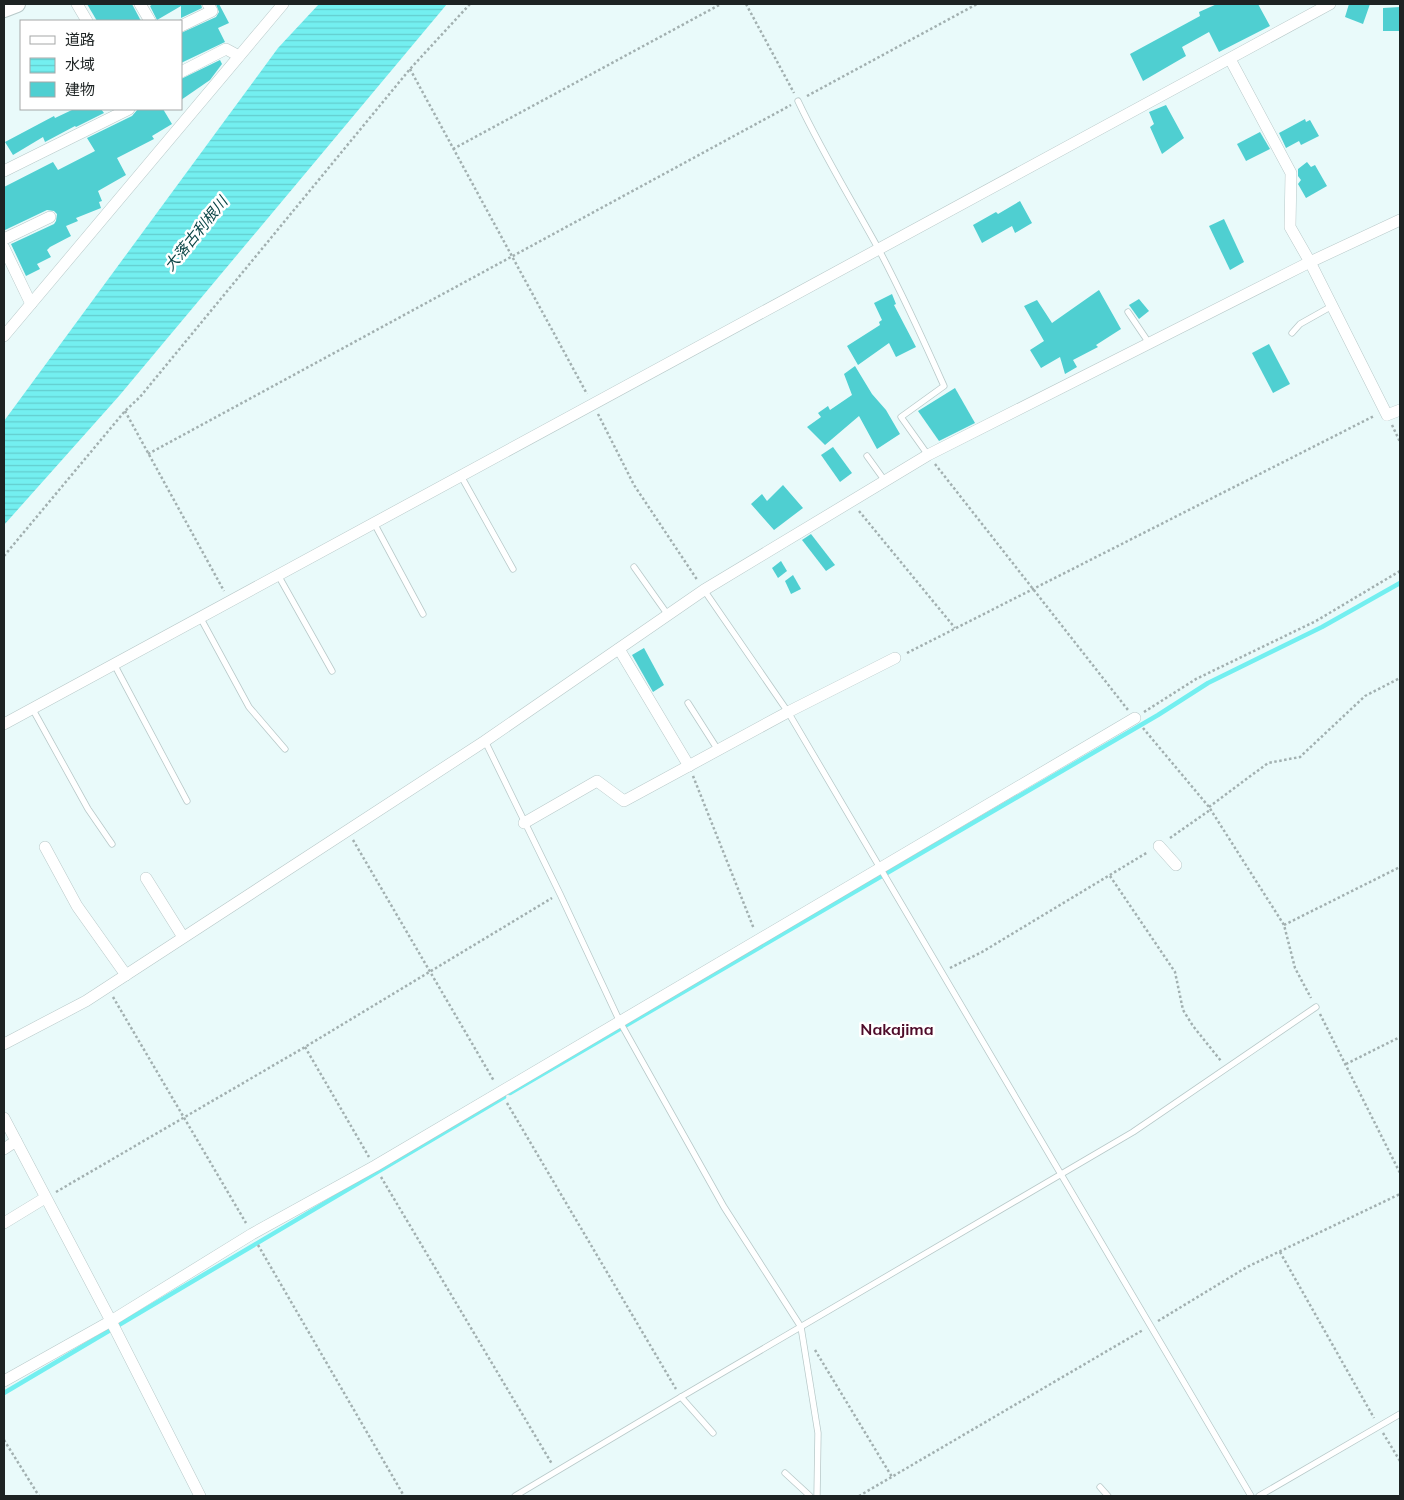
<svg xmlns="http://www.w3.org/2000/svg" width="1404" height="1500" font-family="Mulish,'Noto Sans JP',sans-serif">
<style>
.water{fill:url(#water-rules)}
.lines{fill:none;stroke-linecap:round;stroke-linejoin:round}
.stream{stroke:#73eff0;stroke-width:4.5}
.building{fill:#4fcfd1}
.service-casing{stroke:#b8c9c9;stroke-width:7}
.minor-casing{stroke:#b8c9c9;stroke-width:12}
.secondary-casing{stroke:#b8c9c9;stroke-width:18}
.path{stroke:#a2b0b0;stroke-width:2.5;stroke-dasharray:2.5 2.5;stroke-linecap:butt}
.service{stroke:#fff;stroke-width:5.5}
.minor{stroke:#fff;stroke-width:11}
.secondary{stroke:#fff;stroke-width:16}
.labels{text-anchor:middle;stroke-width:5;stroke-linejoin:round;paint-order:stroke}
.water-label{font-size:15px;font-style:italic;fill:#094445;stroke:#fff}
.quarter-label{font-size:16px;font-weight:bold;fill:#4e0b29;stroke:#fff}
</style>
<defs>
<pattern id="water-rules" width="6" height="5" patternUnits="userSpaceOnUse" patternTransform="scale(1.25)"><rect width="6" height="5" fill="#73eff0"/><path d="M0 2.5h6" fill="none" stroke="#63cdce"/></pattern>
</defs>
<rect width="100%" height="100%" fill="#e9fafa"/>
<!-- water -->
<path class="water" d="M319,4H447L119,396L4,525V421L278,48Z"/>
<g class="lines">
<!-- stream -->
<g class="stream">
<path d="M510,1093L1158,715L1208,683L1322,627L1400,583"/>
<path d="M4,1393L504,1097"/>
</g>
</g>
<!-- building -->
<g class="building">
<path d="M87,4H132L141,21H97Z"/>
<path d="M153,4H201L202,8L181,18V6L157,20L150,6Z"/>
<path d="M216,4H219L229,23L218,28L225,42L181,63V33L216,17L219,12Z"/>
<path d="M1217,4H1258L1270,26L1219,52L1209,32L1182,47L1186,56L1143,81L1130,54L1200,16L1199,12Z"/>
<path d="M1349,4H1370L1363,24L1345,17Z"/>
<path d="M1400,7V31H1383V8Z"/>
<path d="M220,60L222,64L210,80L181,100V79Z"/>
<path d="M1166,105L1184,138L1162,154L1150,127L1154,124L1149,112Z"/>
<path d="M74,109H101L104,113L76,127L75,126L45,142L43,137L13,155L5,142L54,116L55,118Z"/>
<path d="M138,109H163L172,124L152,136L154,139L117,158L126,175L98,191L102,201L99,202L101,208L76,218L78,221L66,226L71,236L50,247L47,250L51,257L37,264L40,269L26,276L11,244L54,224L56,221L57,214L54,211L47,210L5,230L4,187L53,162L58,170L95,151L87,138L132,116Z"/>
<path d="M1305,119L1306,122L1310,120L1319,136L1301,145L1299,141L1286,148L1279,133Z"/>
<path d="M1260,132L1270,149L1246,161L1237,144Z"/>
<path d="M1307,162L1311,167L1315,165L1327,186L1306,198L1298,184L1301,180L1298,176V169Z"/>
<path d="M1020,201L1032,223L1015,233L1012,226L982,243L973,225L996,212L998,214Z"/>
<path d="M1224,219L1244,262L1230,270L1209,226Z"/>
<path d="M1099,290L1121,329L1096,345L1098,347L1073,360L1077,367L1065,374L1060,357L1041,368L1030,350L1044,341L1024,306L1037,300L1052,323Z"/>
<path d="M892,294L896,304L894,305L916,347L896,357L889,343L858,365L847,346L880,325L879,322L882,320L874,303Z"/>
<path d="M1139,299L1149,311L1139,319L1129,305Z"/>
<path d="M1269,344L1290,384L1273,393L1252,353Z"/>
<path d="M855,366L872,394L886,410L900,434L877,449L859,416L825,445L807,427L821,417L818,413L828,406L830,410L852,395L844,374Z"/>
<path d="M955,388L975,423L939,441L918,411Z"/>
<path d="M833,447L852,473L840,482L821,455Z"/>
<path d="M783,485L803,508L774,530L751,504L762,494L767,501Z"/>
<path d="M811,534L835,565L826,571L802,540Z"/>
<path d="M781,561L787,571L778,578L772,568Z"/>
<path d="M793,575L801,589L791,594L785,581Z"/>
<path d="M644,648L664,685L653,692L632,655Z"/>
</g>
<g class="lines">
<!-- service casing -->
<g class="service-casing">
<g id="service">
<path d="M798,101C822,152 851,199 878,248C902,293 923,339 944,386L901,417L928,455"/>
<path d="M1128,312L1149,343"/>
<path d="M1292,333L1300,324L1332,306"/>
<path d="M867,456L885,481"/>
<path d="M461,476L513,569"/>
<path d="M374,523L423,614"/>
<path d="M634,567L668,615"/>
<path d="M278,575L332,671"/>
<path d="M704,590L788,712L1251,1496"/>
<path d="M200,617L249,707L285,749"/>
<path d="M114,664L187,801"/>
<path d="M688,703L718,750"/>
<path d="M32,708L88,809L112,844"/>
<path d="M485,741L560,894L620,1022L724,1207L801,1327L818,1433L817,1496"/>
<path d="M681,1397L713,1433"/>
<path d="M785,1473L810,1496"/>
<path d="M1100,1487L1108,1496"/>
<path d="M515,1496L681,1397L1133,1132L1316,1007"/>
<path d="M1259,1496L1400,1414"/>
</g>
</g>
<!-- minor casing -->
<g class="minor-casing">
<g id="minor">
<path d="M77,4L87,21"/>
<path d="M140,4L150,21"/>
<path d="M181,26L212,11L208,4"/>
<path d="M1230,59L1291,173L1290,227L1310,262L1387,415L1400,410"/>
<path d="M181,72L226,49L239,56"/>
<path d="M4,171L129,109"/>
<path d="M4,239L50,217"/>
<path d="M4,248L31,304"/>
<path d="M4,336L283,4"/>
<path d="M619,649L689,766"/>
<path d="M4,724L1330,4"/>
<path d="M524,823L597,781L624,801L788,712L895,658"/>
<path d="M1159,846L1176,865"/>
<path d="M45,847L77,906L126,975"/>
<path d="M146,878L183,937"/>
<path d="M4,1044L86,1001L485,741L704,590L928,455L1310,262L1400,220"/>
<path d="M4,1118L111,1321L200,1496"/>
<path d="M4,1149L16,1141"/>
<path d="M4,1223L45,1198"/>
<path d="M4,1381L111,1321L252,1234L375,1166L1135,718"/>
</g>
</g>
<!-- secondary casing -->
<g class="secondary-casing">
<path id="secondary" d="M4,9L17,4"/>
</g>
<!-- path -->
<g class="path">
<path d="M746,4L794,93"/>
<path d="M410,69L587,394"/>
<path d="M807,96L977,4"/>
<path d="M453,149L721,4"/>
<path d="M125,411L224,591"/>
<path d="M598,414L634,485L698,581"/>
<path d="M1392,425L1400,442"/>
<path d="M148,454L791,105"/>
<path d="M935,464L1128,710"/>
<path d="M859,511L955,628"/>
<path d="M4,556L125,411L140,397L410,69L470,4"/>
<path d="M907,653L1374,416"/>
<path d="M1144,712L1196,679L1316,621L1400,571"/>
<path d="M1143,728L1209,807L1284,925L1295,968L1311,998"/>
<path d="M693,776L754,929"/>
<path d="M1209,807L1268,763L1300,757L1365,696L1400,678"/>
<path d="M1170,838L1210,810"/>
<path d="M353,840L494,1081"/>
<path d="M1110,876L1175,972L1183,1010L1193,1026L1221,1061"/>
<path d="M1284,925L1400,867"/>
<path d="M950,968L982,952L1148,852"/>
<path d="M113,997L246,1223"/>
<path d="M1320,1014L1400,1173"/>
<path d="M305,1047L369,1157"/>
<path d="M1346,1064L1400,1037"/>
<path d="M507,1103L676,1389"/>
<path d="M381,1177L552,1464"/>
<path d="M56,1192L305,1047L552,898"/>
<path d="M258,1245L404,1496"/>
<path d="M1280,1252L1374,1418"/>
<path d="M1158,1321L1247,1267L1400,1194"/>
<path d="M815,1350L892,1477"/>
<path d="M1383,1433L1400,1461"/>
<path d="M4,1440L39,1496"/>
<path d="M859,1496L1143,1330"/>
</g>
<!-- service -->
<use href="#service" class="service"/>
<!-- minor -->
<use href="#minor" class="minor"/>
<!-- secondary -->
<use href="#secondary" class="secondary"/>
</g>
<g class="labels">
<!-- water labels -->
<g class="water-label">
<text transform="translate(196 234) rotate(-51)" y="5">大落古利根川</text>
</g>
<!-- quarter labels -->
<g class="quarter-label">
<text x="897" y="1035">Nakajima</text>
</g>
</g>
<!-- border -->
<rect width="1404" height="1500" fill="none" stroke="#1d2323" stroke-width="10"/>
<!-- legend -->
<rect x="20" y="20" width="162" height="90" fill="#ffffff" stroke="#a5a7a7"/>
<rect x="30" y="36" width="25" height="8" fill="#ffffff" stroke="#a5a7a7"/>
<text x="65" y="45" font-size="15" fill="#1d2323">道路</text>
<rect x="30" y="58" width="25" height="15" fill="url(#water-rules)" stroke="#a5a7a7"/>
<text x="65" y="70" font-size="15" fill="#1d2323">水域</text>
<rect x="30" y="82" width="25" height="15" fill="#4fcfd1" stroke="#a5a7a7"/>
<text x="65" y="95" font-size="15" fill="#1d2323">建物</text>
</svg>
